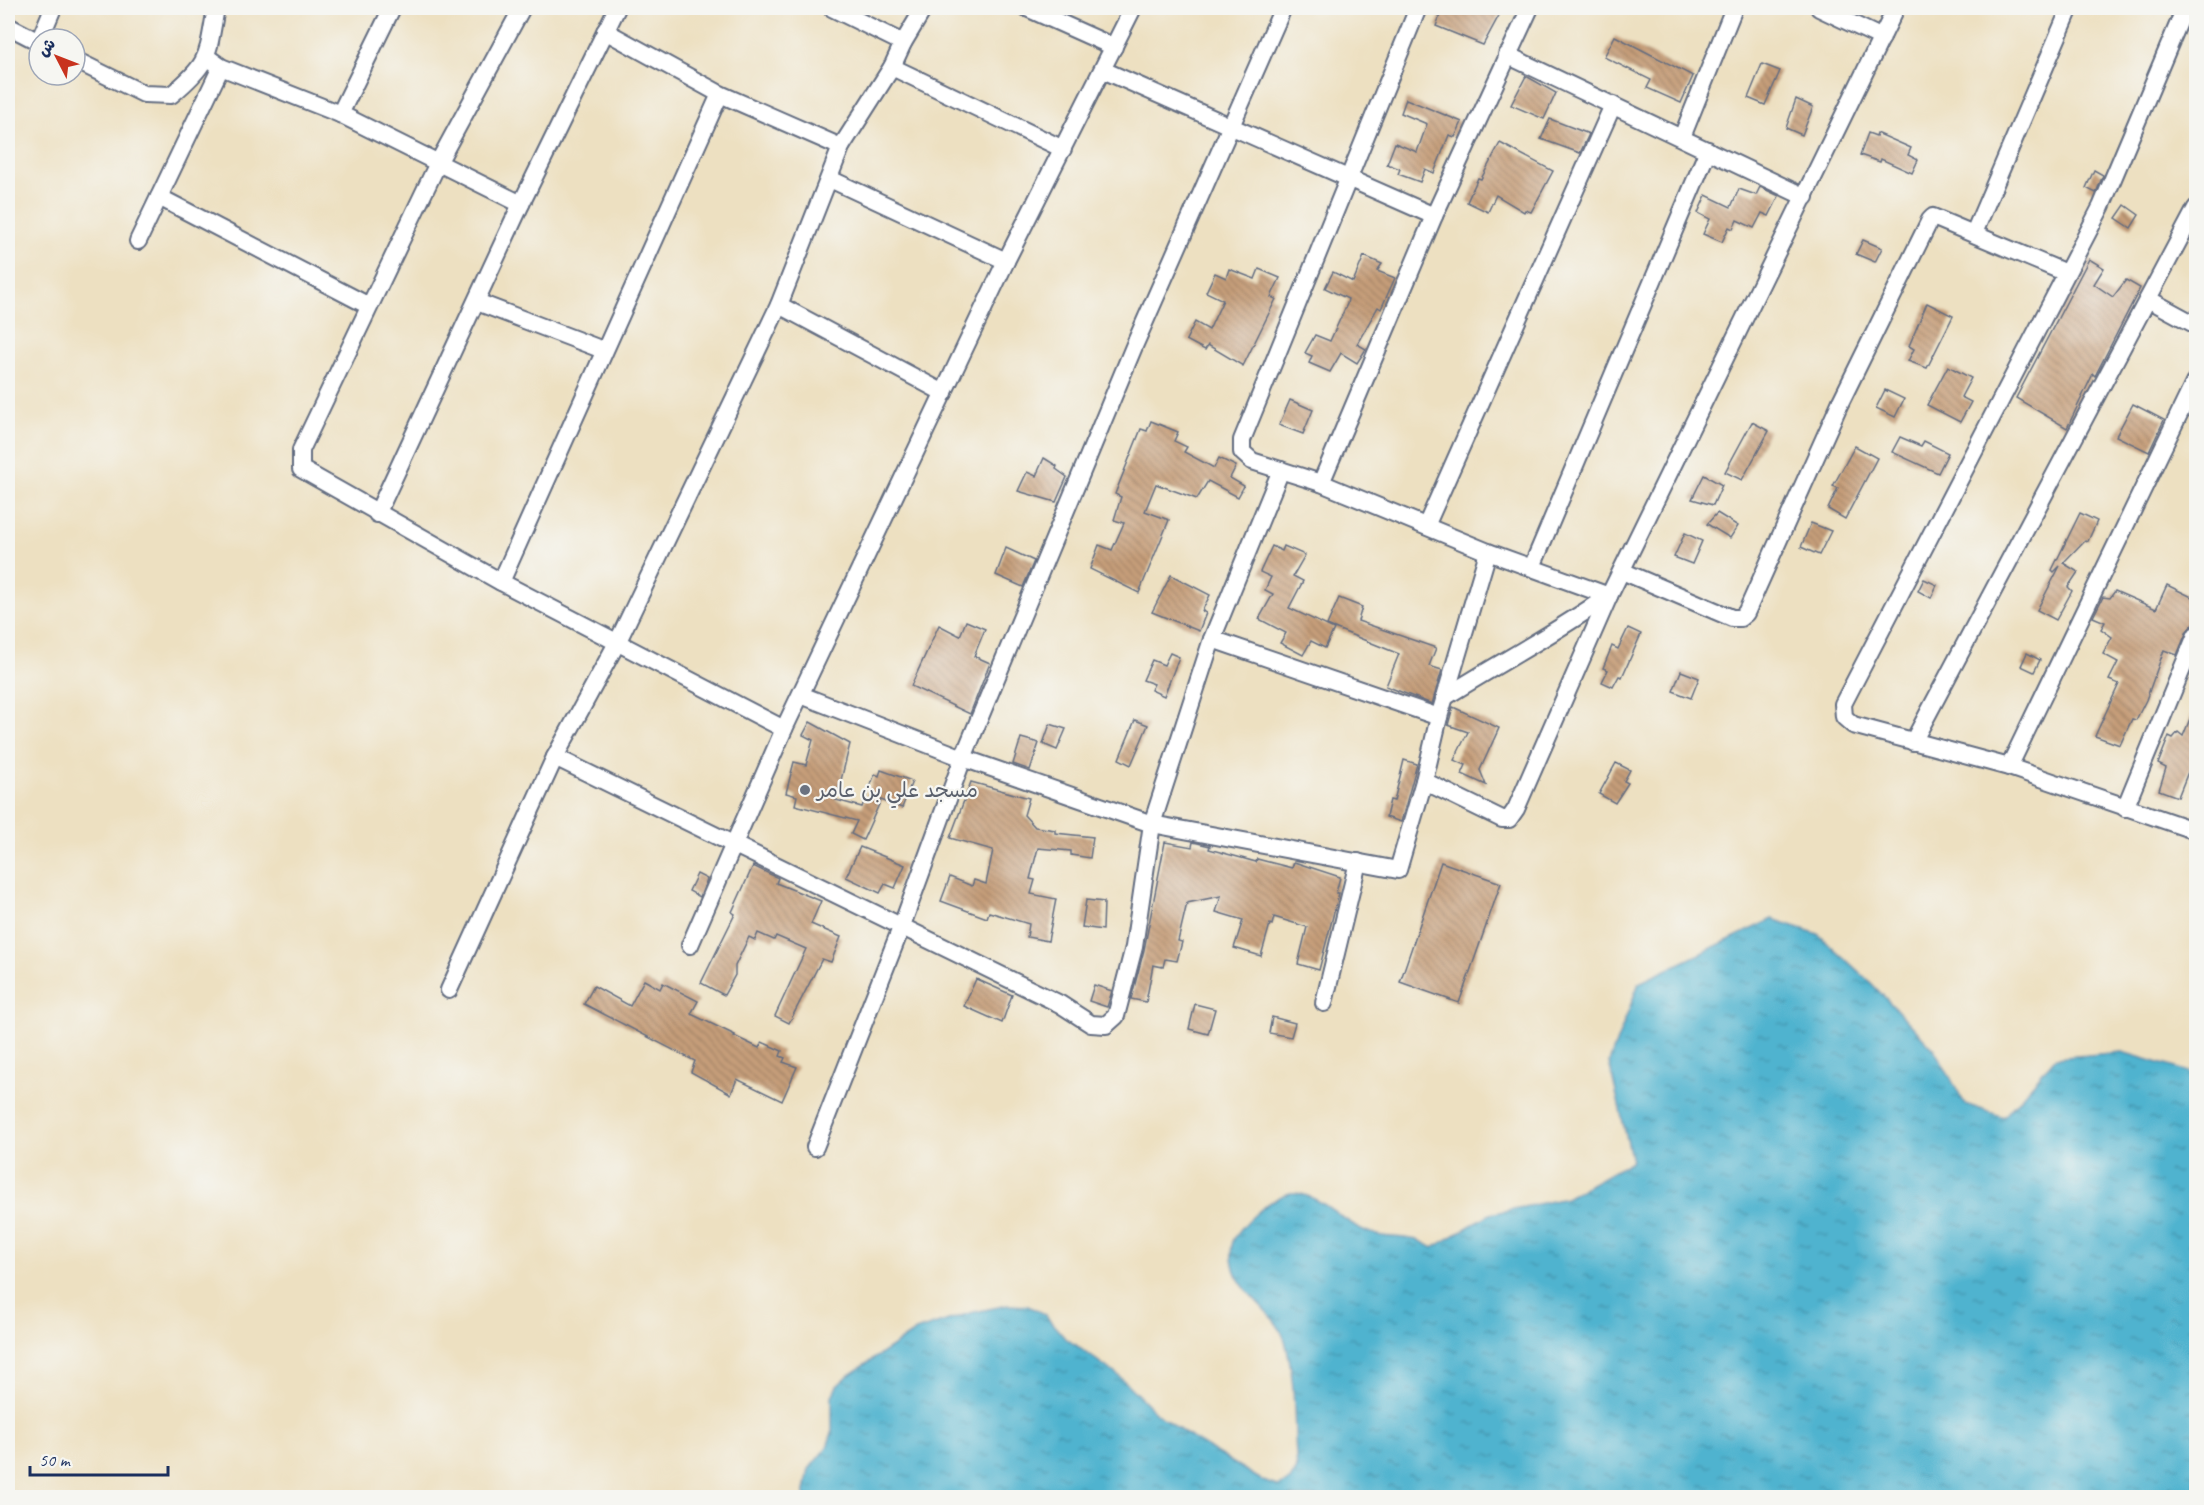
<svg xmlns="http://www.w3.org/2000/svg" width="2204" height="1505" font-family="Caveat,'Playpen Sans Arabic',sans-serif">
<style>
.water{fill:url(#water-ripples);stroke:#367196;stroke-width:1.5}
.building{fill:url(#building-back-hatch)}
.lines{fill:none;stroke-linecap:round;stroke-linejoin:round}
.street-casing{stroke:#646d81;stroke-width:20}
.street{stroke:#fff;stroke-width:16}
.worship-dot{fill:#6b7280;stroke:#f6f6f2;stroke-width:2}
.labels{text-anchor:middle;stroke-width:4.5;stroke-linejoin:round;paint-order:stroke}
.worship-label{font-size:21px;fill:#5b616d;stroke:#f6f6f2;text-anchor:start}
</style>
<defs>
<pattern id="water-ripples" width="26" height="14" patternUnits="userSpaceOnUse" patternTransform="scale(1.5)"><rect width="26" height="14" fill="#50b3cf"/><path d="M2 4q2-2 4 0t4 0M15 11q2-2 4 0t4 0" fill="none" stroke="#4292ab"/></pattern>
<pattern id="building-back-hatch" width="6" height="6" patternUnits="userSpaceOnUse" patternTransform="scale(1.5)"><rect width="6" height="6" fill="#c69e79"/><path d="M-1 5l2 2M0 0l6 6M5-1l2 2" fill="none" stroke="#a08166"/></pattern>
</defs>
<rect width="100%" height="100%" fill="#f6f6f2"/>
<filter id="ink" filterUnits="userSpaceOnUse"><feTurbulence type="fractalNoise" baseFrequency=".0167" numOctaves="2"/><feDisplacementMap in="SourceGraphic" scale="12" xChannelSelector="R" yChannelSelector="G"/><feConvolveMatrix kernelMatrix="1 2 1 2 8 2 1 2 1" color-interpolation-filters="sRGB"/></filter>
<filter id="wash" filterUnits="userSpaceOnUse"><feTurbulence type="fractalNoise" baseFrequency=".008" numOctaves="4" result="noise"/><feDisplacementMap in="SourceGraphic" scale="24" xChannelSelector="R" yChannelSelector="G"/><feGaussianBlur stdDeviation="1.35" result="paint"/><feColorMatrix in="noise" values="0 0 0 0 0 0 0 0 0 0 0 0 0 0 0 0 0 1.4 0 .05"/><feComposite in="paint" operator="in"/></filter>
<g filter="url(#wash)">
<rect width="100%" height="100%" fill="#ede0c1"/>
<!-- water -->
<path class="water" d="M1772,919L1818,934L1871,983L1934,1049L1965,1104L2004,1117L2055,1058L2122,1052L2196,1074V1497H804L809,1469L827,1447L832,1433V1396L837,1386L849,1375L916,1331L970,1313L1008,1305L1028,1306L1044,1314L1064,1337L1119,1376L1156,1413L1187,1435L1263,1481L1278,1486L1290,1481L1297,1469C1293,1428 1297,1377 1284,1338C1274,1310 1238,1293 1233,1264C1232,1259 1231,1250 1232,1245C1235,1228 1278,1190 1296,1193C1319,1196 1339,1217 1359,1228C1382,1240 1395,1235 1417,1240C1422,1241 1428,1245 1433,1248L1490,1214L1566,1198L1632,1161L1609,1062L1639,983Z"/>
<g id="blocks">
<!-- building -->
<g class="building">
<path d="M1443,8H1503L1483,45L1436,26Z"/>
<path d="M1615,36L1693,76L1681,103L1647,88L1651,80L1604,57Z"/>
<path d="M1762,64L1780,71L1765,105L1748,98Z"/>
<path d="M1526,76L1556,93L1544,119L1511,105Z"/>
<path d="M1406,99L1462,122L1455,137L1449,135L1434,173L1425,169L1420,182L1398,174L1400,169L1387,164L1395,143L1417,152L1427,124L1401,113Z"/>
<path d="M1796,99L1813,107L1802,135L1786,128Z"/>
<path d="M1550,119L1589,134L1580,153L1541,139Z"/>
<path d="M1868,133L1876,136L1877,133L1911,148L1908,155L1918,160L1912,173L1881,159L1880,162L1860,155Z"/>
<path d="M1500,143L1553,171L1531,212L1525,210L1524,212L1496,195L1488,212L1467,202L1478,178L1481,179Z"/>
<path d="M2094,170L2103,175L2096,193L2086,188Z"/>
<path d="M1760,187L1779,196L1769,216L1762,213L1754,228L1737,220L1733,229L1729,227L1722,242L1703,234L1710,219L1698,213L1706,195L1731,207L1739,189L1756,195Z"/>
<path d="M2125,205L2139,215L2131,228L2116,218Z"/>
<path d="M1863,240L1882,248L1875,262L1856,254Z"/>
<path d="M1364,256L1382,264L1377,271L1395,278L1381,309L1378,307L1357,344L1366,349L1357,363L1341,353L1330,372L1309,363L1312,356L1305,353L1315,335L1330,341L1347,304L1348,299L1325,288L1333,272L1353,282Z"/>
<path d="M2089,259L2104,268L2094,284L2113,297L2126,280L2140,288L2095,376L2093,374L2067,428L2016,398Z"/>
<path d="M1229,269L1255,279L1259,269L1280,278L1271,297L1276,299L1243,366L1208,345L1205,350L1186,340L1195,322L1209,330L1223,300L1206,292L1215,273L1226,278Z"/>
<path d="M1927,303L1953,316L1927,368L1908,361L1914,349L1909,346Z"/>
<path d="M1948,366L1971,378L1961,397L1971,402L1960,422L1927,405Z"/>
<path d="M1885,390L1904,399L1895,417L1876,408Z"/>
<path d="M1290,400L1313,410L1303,434L1279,425Z"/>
<path d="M2133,404L2164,420L2149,452L2116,436Z"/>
<path d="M1151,421L1178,432L1174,441L1187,447L1184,452L1214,468L1219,458L1236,466L1230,478L1244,486L1238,497L1208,481L1197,499L1156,484L1145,511L1169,520L1139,593L1090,569L1099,545L1112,550L1124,523L1114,520L1121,497L1115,494L1141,429L1147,431Z"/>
<path d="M1752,422L1769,431L1742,480L1725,472Z"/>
<path d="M1900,437L1921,446L1924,441L1948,453L1938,473L1892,452Z"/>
<path d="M1855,446L1877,458L1845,519L1828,509L1838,488L1833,486Z"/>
<path d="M1044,458L1057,466L1056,469L1067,477L1056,502L1018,491L1027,472L1036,476Z"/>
<path d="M1704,475L1722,485L1713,505L1692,499Z"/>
<path d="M1717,513L1738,526L1730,538L1707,524Z"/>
<path d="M2080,513L2097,521L2088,541L2085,540L2063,563L2078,572L2068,587L2072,591L2056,620L2037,610L2060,566L2054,572L2052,570Z"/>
<path d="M1811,523L1831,531L1819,555L1801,547Z"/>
<path d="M1685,533L1702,541L1692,564L1674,557Z"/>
<path d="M1272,546L1282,551L1284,546L1305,555L1293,576L1303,581L1289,608L1334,629L1325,648L1311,641L1303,655L1280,643L1286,633L1259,619L1273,594L1265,590L1271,577L1260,572Z"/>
<path d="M1006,548L1034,561L1023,587L996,575Z"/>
<path d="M1171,575L1210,595L1202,611L1206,613L1199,631L1152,612Z"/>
<path d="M1924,579L1937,585L1931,598L1918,591Z"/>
<path d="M2167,585L2196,599V621L2187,631L2177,655L2164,650L2146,700L2136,720L2132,719L2120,745L2095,736L2119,684L2109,680L2118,662L2103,654L2112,637L2101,629L2105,622L2093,617L2103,597L2110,598L2115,591L2156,609Z"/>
<path d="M1339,598L1362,607L1358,621L1436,648L1429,666L1442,670L1432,704L1386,686L1399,654L1327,625Z"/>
<path d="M966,621L985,629L974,656L990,663L970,714L911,686L939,625L960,636Z"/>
<path d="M1628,628L1641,634L1622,677L1619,676L1613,687L1602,682L1608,670L1603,668L1612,646L1618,649Z"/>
<path d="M1170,653L1179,657L1164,696L1151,690L1154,684L1143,680L1152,660L1164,665Z"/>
<path d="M2027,653L2040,660L2034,672L2021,666Z"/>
<path d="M1681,671L1699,678L1691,698L1673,691Z"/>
<path d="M2196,704V752L2178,797L2159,790L2166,768L2158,764L2169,736L2173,738L2178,732L2183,736Z"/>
<path d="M1453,707L1499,728L1480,770L1486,785L1462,774L1466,765L1454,760L1468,732L1448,725Z"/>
<path d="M1135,720L1148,725L1131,765L1119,759Z"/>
<path d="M810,722L850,744L836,800L862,807L875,774L879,776L881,770L912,781L902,808L881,800L863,840L851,834L857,821L795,805L797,796L786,793L794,762L806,765L813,740L803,735Z"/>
<path d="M1050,724L1066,729L1057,750L1043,744Z"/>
<path d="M1021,738L1039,743L1030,770L1013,764Z"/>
<path d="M1404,760L1417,764L1401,822L1386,817L1390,800L1394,801Z"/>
<path d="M1616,763L1630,770L1624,781L1628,783L1615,803L1599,794Z"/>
<path d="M971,782L1029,798L1024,815L1035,827L1055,830V833L1093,837L1090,858L1071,855V851L1038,848L1030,879L1035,880L1031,894L1056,899L1048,941L1027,937L1029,924L989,912L987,918L941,901L950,877L972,886L974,880L986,884L993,850L950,838Z"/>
<path d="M1165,842L1192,847L1193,842L1210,846L1209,849L1256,862L1257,859L1292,868L1294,862L1340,877L1336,893H1339L1319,970L1298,964L1307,927L1274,917L1272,925L1270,924L1261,956L1234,948L1243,920L1216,912L1221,896L1187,903L1178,941L1182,942L1177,961L1165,959L1163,967L1153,965L1146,1002L1131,999L1144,950Z"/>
<path d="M860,847L905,865L895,888L885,884L880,893L846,877Z"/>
<path d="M1441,862L1501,883L1459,1003L1400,982Z"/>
<path d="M753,866L778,878L776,883L821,901L811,924L841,937L831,962L822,959L789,1023L775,1016L806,949L776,936L774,940L758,933L755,940L749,937L735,966V975L724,995L701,983L735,914L732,912Z"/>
<path d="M697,874L707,879L700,897L689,891Z"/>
<path d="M1086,900L1104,902L1103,930L1082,927Z"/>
<path d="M976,979L1012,995L1002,1023L964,1006Z"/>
<path d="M644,980L660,989L663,983L698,1001L691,1014L735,1035L734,1036L759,1048L762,1042L782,1051L780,1056L785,1058L783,1062L797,1067L782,1101L737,1079L731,1094L691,1072L695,1061L584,1004L594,986L630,1006Z"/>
<path d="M1094,985L1112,991L1107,1007L1089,1001Z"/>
<path d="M1195,1004L1215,1009L1208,1034L1189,1029Z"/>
<path d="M1272,1017L1295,1023L1291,1037L1269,1033Z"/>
</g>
</g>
</g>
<g filter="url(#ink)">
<use href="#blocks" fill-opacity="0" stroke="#646d81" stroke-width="1.5"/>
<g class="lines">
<!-- street casing -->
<g class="street-casing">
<g id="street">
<path d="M522,8L438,163L301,450V469L501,582L784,729"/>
<path d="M832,8L903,43"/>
<path d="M1027,8L1114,47"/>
<path d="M1418,8L1242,440V452L1252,461L1321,483L1488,552L1609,596"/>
<path d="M1819,8L1882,38"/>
<path d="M2185,8L2101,207L1843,704L1844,717L1853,725L2009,767L2196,831"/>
<path d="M8,26L39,42"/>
<path d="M605,31L720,94L841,147"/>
<path d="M40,39L53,8"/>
<path d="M1507,55L1805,197"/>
<path d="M207,57L221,67L340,114L521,204"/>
<path d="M75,60L144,94L171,95C211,62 207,56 216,8"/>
<path d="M892,67L1063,149"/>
<path d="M1103,70L1434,216"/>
<path d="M340,114L392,8"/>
<path d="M1682,137L1734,8"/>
<path d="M830,179L1006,261"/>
<path d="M159,197L369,306"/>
<path d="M1974,233L2070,8"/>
<path d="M138,241L221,67"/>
<path d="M2148,299L2196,325"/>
<path d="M477,302L603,350"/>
<path d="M779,305L944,393"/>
<path d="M1321,483L1434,216L1530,8"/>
<path d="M377,514L521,204L617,8"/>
<path d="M1426,526L1613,105"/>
<path d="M1532,567L1708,150"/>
<path d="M1622,571L1732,618H1740L1746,613L1840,403L1930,220L1933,217L2066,273"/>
<path d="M501,582L720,94"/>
<path d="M1212,639L1439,717"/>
<path d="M801,695L963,758L1152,824L1398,870L1424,781L1439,717L1488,552"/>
<path d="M1445,697C1499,663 1556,633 1608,596"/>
<path d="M1913,742L2196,208"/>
<path d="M555,757L1060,1004L1091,1024L1106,1025L1116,1016L1134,947L1152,824L1212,639L1281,470"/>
<path d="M2009,767L2196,379"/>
<path d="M1424,781L1502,819H1509L1516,809L1609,596L1896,8"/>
<path d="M2125,808L2196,635"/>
<path d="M690,945L784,729L1006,261L1133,8"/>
<path d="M449,990L555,757L618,641L779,305L841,147L892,67L903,43L924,8"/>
<path d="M1324,1003L1358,862"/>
<path d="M815,1147L901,928L963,758L1135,344L1283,8"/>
</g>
</g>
<!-- street -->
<use href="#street" class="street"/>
</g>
</g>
<!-- markers -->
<circle class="worship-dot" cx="805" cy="790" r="6"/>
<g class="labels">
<!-- worship labels -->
<g class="worship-label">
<text x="817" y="797">مسجد علي بن عامر</text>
</g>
</g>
<!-- margin -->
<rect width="2204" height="1505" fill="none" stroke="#f6f6f2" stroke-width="30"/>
<!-- north arrow -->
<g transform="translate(57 57) rotate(312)"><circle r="28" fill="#f6f6f2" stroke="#9ea6b7" stroke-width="1.5"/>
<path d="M0-4.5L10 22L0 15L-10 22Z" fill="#c8321e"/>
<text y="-9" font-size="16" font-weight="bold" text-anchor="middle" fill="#1b2f5e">ش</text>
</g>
<!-- scale -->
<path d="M30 1466v9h138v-9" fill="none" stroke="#1b2f5e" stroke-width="3"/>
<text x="39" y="1466" font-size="18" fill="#1b2f5e" stroke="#f6f6f2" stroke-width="4.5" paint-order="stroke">50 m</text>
</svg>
